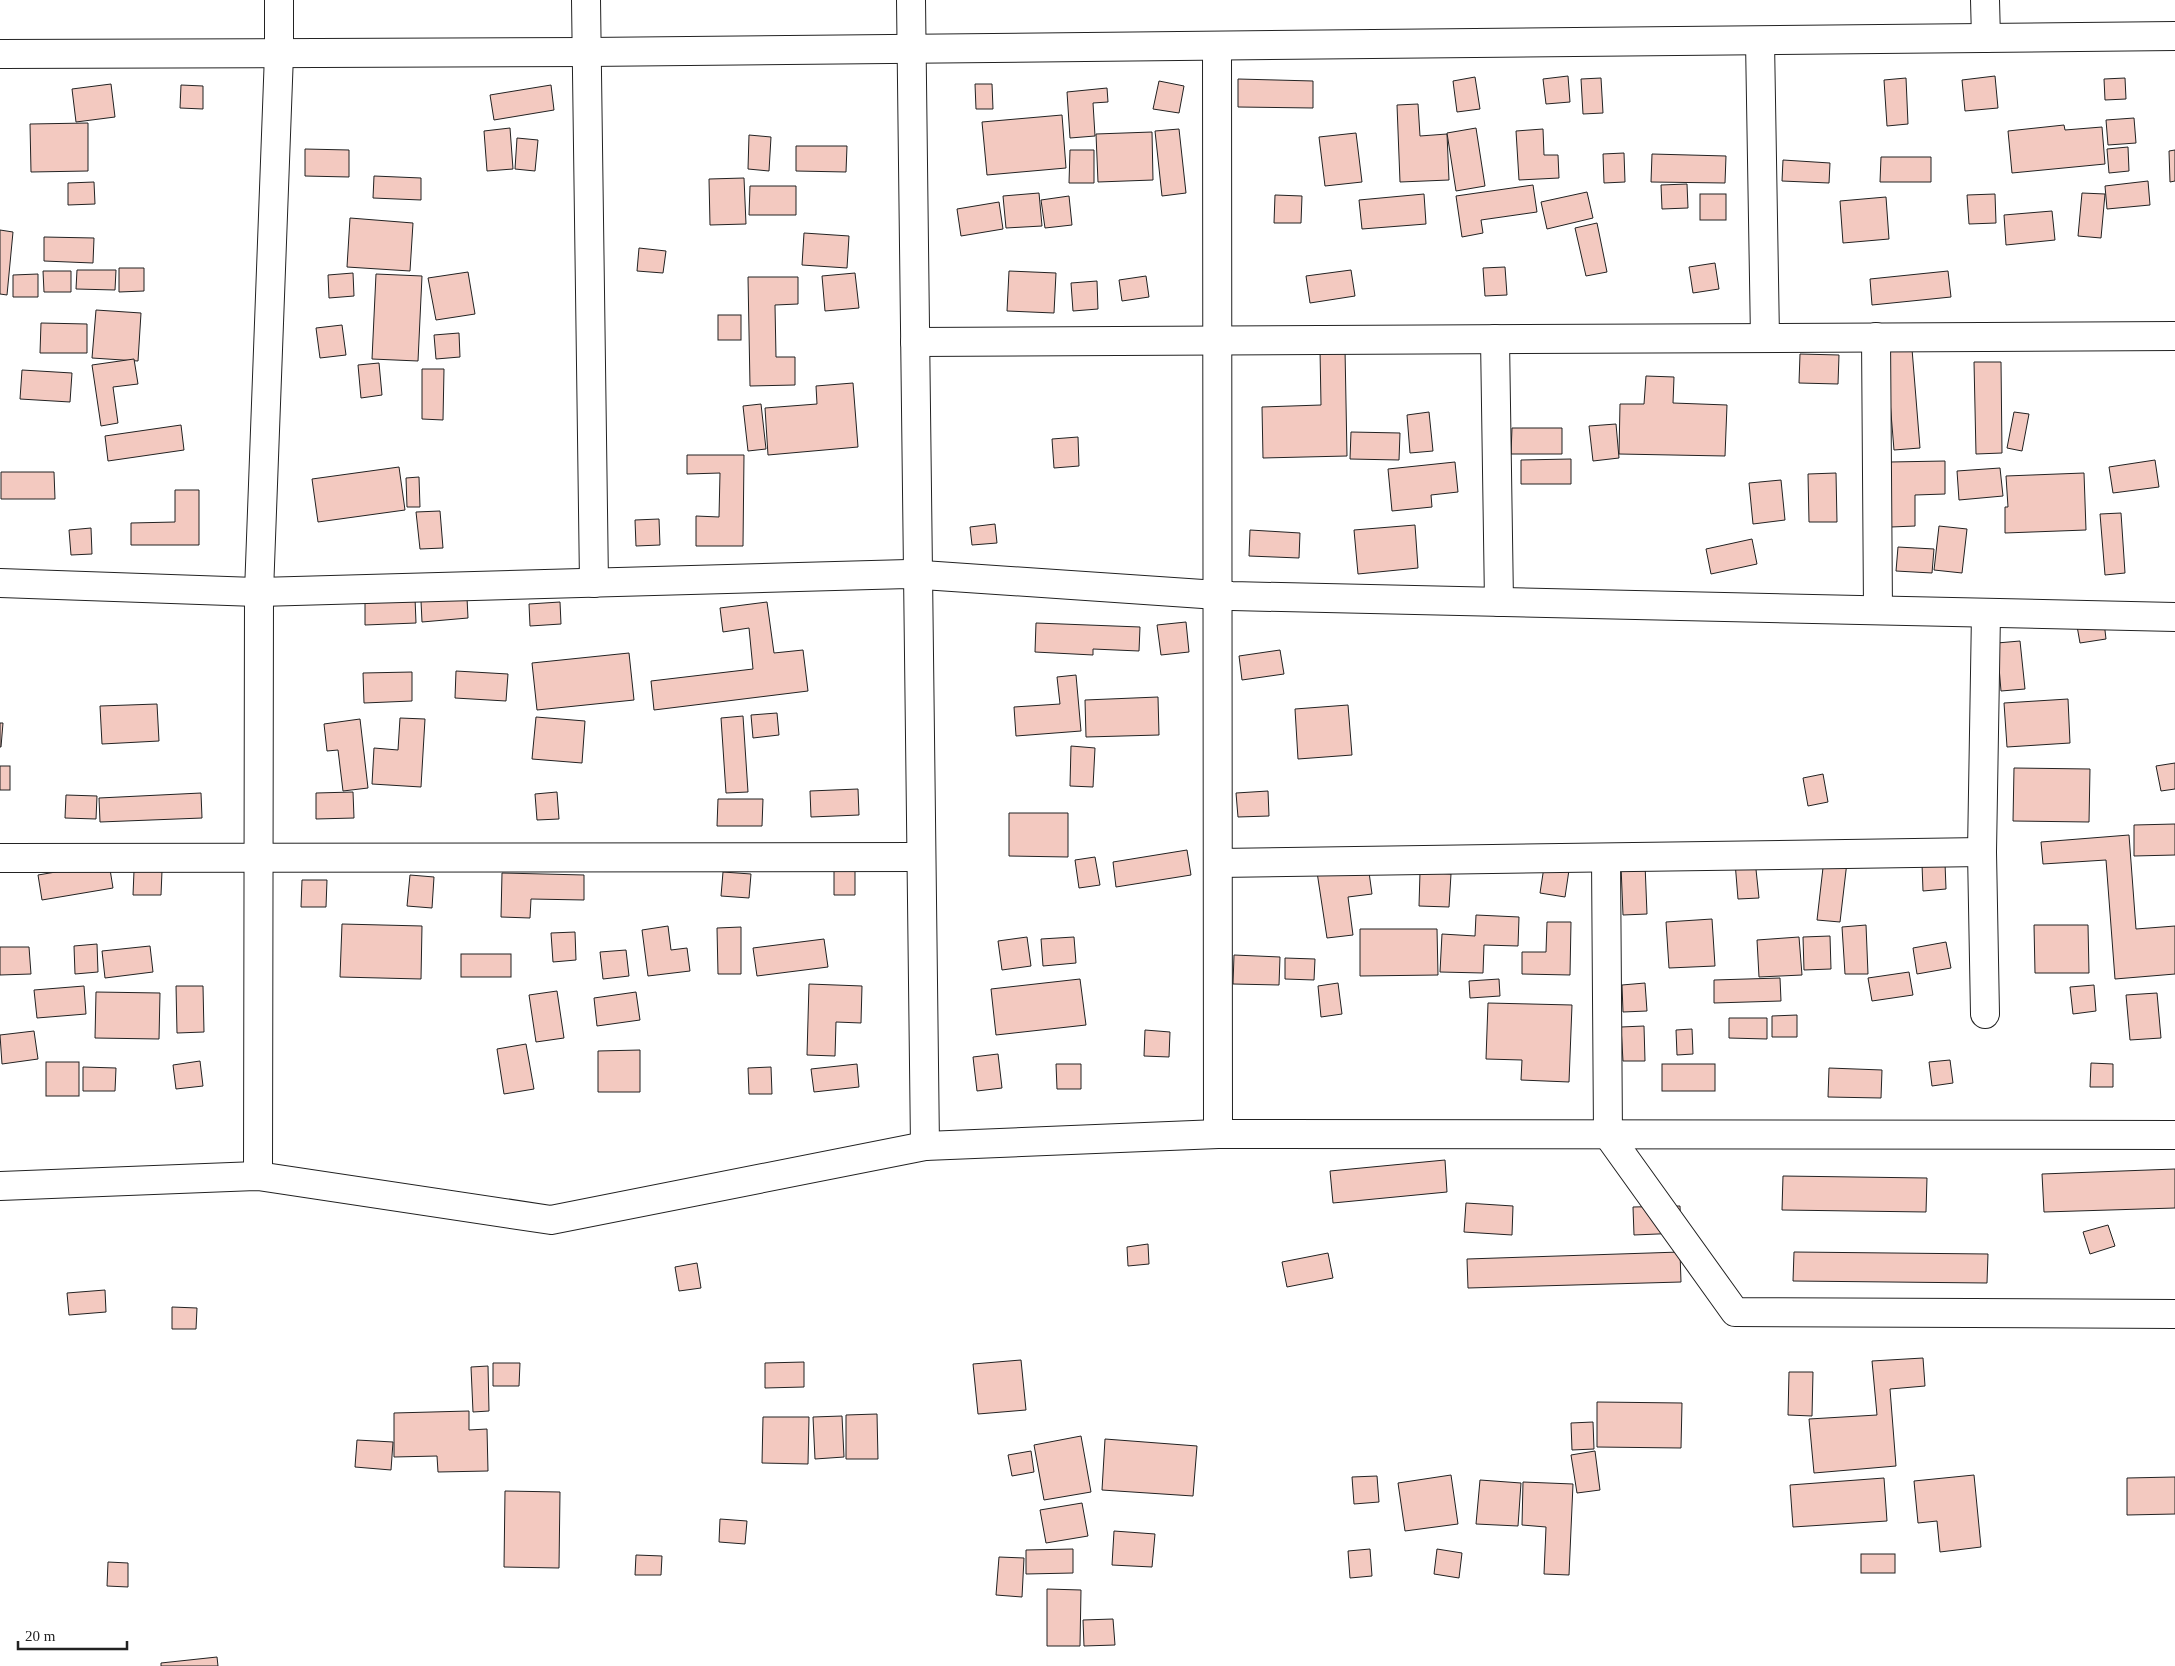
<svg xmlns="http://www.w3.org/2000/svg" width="2175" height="1666" font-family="'Times New Roman',serif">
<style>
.building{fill:#f3c9c0;stroke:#222}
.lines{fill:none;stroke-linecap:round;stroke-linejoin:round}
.street-casing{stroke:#222;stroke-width:30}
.street{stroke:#fff;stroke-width:28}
</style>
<rect width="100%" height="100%" fill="#fff"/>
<!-- building -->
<g class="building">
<path d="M1568,76L1570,102L1546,104L1543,79Z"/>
<path d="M1995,76L1998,108L1965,111L1962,80Z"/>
<path d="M1475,77L1480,109L1457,112L1453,81Z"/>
<path d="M1601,78L1603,113L1583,114L1581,79Z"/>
<path d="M1906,78L1908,124L1887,126L1884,80Z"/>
<path d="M2125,78L2126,99L2105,100L2104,79Z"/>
<path d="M1238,79L1313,81V108L1238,107Z"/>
<path d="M1159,81L1184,86L1179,113L1153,109Z"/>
<path d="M111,84L115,117L76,122L72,89Z"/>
<path d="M975,84H992L993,109H976Z"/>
<path d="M181,85L203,86V109L180,108Z"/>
<path d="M551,85L554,110L494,120L490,95Z"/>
<path d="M1107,88L1108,102L1093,103L1095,136L1070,138L1067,92Z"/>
<path d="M1418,104L1420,136L1447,134L1449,180L1400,182L1397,105Z"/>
<path d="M1062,115L1066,168L987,175L982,122Z"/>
<path d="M2134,118L2136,143L2108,145L2106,120Z"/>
<path d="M88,123V171L31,172L30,124Z"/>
<path d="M2064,125L2065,130L2102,127L2105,164L2012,173L2008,131Z"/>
<path d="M510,128L513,169L487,171L484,131Z"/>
<path d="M1476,128L1485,186L1456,191L1447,133Z"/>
<path d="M1179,129L1186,193L1162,196L1155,131Z"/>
<path d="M1543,129L1544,155H1558L1559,178L1519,180L1516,131Z"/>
<path d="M1152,132L1153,180L1098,182L1096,134Z"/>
<path d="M1356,133L1362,182L1325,186L1319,137Z"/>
<path d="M749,135L771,137L769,171L748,169Z"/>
<path d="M517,138L538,140L535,171L515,169Z"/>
<path d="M796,146H847L846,172L796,171Z"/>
<path d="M2128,147L2129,171L2109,173L2107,149Z"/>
<path d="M305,149L349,150V177L305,176Z"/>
<path d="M1070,150H1094V183H1069Z"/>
<path d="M2175,150V181L2170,182L2169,151Z"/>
<path d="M1624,153L1625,182L1604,183L1603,154Z"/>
<path d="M1652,154L1726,156L1725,183L1651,182Z"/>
<path d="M1881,157H1931V182H1880Z"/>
<path d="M1783,160L1830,163L1829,183L1782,181Z"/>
<path d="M374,176L421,178V200L373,198Z"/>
<path d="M744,178L746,224L710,225L709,179Z"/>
<path d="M2148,181L2150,205L2107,209L2105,186Z"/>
<path d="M94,182L95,204L68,205V183Z"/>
<path d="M1687,184L1688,208L1662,209L1661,185Z"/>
<path d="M1533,185L1537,212L1481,220L1483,233L1462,237L1456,196Z"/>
<path d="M750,186H796V215H749Z"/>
<path d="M1587,192L1593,218L1547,229L1541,202Z"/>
<path d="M1039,193L1042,226L1006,228L1003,196Z"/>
<path d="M2082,193L2105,194L2101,238L2078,236Z"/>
<path d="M1424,194L1426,224L1362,229L1359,200Z"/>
<rect x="1700" y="194" width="26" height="26"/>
<path d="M1995,194L1996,223L1969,224L1967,195Z"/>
<path d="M1275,195L1302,196L1301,223H1274Z"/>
<path d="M1069,196L1072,225L1045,228L1041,200Z"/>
<path d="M1886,197L1889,239L1843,243L1840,201Z"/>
<path d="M999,202L1003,229L961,236L957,209Z"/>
<path d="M2052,211L2055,240L2006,245L2004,215Z"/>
<path d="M350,218L413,223L410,271L347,267Z"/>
<path d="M1597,223L1607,272L1586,276L1575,228Z"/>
<path d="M0,230L13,232L7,295L0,294Z"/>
<path d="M804,233L849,236L847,268L802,265Z"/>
<path d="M44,237L94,238L93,263L44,261Z"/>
<path d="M639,248L666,251L663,273L637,271Z"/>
<path d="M1715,263L1719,289L1693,293L1689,267Z"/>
<path d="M1505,267L1507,295L1485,296L1483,268Z"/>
<path d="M119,268H144V291L119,292Z"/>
<path d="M77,270H116L115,290L76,289Z"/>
<path d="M1351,270L1355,296L1310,303L1306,276Z"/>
<path d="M43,271H71V292H44Z"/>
<path d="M1009,271L1056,273L1054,313L1007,311Z"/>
<path d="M1948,271L1951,297L1872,305L1870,279Z"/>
<path d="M468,272L475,314L436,320L428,278Z"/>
<path d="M353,273L354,296L329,298L328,275Z"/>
<path d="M855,273L859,308L825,311L822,276Z"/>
<path d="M38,274V297H13V275Z"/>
<path d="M376,274L422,276L418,361L372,359Z"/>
<path d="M1146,276L1149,297L1122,301L1119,280Z"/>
<path d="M748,277H798V304L775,305L776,357H795V385L750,386Z"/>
<path d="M1097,281L1098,309L1073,311L1071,283Z"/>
<path d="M96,310L141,313L138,361L92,358Z"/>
<rect x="718" y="315" width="23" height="25"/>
<path d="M41,323L87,324V353H40Z"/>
<path d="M342,325L346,355L320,358L316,328Z"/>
<path d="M459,333L460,357L436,359L434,335Z"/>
<path d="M1345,349L1347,456L1263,458L1262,407L1321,405L1320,350Z"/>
<path d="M1912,349L1920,448L1894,450L1886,352Z"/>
<path d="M1800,354L1839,355L1838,384L1799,383Z"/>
<path d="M134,359L138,384L113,387L118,423L101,426L92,365Z"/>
<path d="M1974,362H2001L2002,453L1976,454Z"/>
<path d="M379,363L382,395L361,398L358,365Z"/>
<path d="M422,369H444L443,420L422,419Z"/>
<path d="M22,370L72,373L70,402L20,399Z"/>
<path d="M1646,376L1674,377L1673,403L1727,405L1725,456L1619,454L1620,404H1644Z"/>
<path d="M853,383L858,447L768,455L765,408L817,404L816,386Z"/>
<path d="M761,404L766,449L748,451L743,406Z"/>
<path d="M1429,412L1433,451L1410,453L1407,415Z"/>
<path d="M2014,412L2029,414L2022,451L2007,448Z"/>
<path d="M1616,424L1619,458L1593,461L1589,426Z"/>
<path d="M181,425L184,450L108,461L105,436Z"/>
<path d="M1512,428H1562V454H1511Z"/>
<path d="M1351,432L1400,433L1399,460L1350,459Z"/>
<path d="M1078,437L1079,466L1054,468L1052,439Z"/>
<path d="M687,455H744L743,546H696V516L719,517L720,473L687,474Z"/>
<path d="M1571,459V484H1521V460Z"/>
<path d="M2155,460L2159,487L2113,493L2109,467Z"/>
<path d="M1945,461V494L1915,495V526L1891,527L1890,462Z"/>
<path d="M1455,462L1458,492L1431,495L1432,507L1392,511L1388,469Z"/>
<path d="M399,467L405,510L318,522L312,479Z"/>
<path d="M2000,468L2003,496L1959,500L1957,471Z"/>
<path d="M1,472H54L55,499H1Z"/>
<path d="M1836,473L1837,522H1809L1808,474Z"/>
<path d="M2084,473L2086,530L2005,533V507H2008L2006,476Z"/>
<path d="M419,477L420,507H407L406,478Z"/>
<path d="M1781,480L1785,520L1753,524L1749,483Z"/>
<path d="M175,490H199V545H131V523L175,522Z"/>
<path d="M440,511L443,548L420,549L416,512Z"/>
<path d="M2121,513L2125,573L2105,575L2100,514Z"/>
<path d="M659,519L660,545L636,546L635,520Z"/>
<path d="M995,524L997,543L972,545L970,527Z"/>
<path d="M1415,525L1418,568L1358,574L1354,530Z"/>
<path d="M1939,526L1967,529L1962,573L1934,570Z"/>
<path d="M91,528L92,554L71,555L69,530Z"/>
<path d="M1250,530L1300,533L1299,558L1249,556Z"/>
<path d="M1752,539L1757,564L1711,574L1706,549Z"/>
<path d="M1898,547L1934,549L1932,573L1896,571Z"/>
<path d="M415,598L416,623L365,625V600Z"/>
<path d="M467,598L468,618L422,622L421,601Z"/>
<path d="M560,602L561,624L530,626L529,604Z"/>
<path d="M767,602L774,653L803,650L808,691L654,710L651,681L753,669L749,628L723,632L720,608Z"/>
<path d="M1186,622L1189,652L1161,655L1157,625Z"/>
<path d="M2104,622L2106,639L2080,643L2077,626Z"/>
<path d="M1036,623L1140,627L1139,651L1093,649V655L1035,652Z"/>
<path d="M2020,641L2025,689L2001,691L1997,643Z"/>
<path d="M1280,650L1284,674L1242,680L1239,656Z"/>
<path d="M629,653L634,700L537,710L532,663Z"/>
<path d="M456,671L508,674L506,701L455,698Z"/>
<path d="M412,672V701L364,703L363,673Z"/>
<path d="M1076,675L1081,731L1016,736L1014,707L1060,704L1057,677Z"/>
<path d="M1158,697L1159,735L1086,737L1085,700Z"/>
<path d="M2068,699L2070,743L2007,747L2004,703Z"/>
<path d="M157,704L159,741L102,744L100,706Z"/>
<path d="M1348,705L1352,755L1298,759L1295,709Z"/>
<path d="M777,713L779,735L753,738L751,715Z"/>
<path d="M743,716L748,792L726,793L721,718Z"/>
<path d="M536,717L585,721L582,763L532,759Z"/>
<path d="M400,718L425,719L421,787L372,784L374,748L398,750Z"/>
<path d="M360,719L368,788L343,791L338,750L327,751L324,724Z"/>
<path d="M0,723H3L1,747H0Z"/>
<path d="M1071,746L1095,748L1093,787L1070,786Z"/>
<path d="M2175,763V789L2161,791L2156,766Z"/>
<rect x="0" y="766" width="10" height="24"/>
<path d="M2014,768L2090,769L2089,822L2013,821Z"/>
<path d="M1823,774L1828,802L1808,806L1803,778Z"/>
<path d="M858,789L859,815L811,817L810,791Z"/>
<path d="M1268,791L1269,816L1238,817L1236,793Z"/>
<path d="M353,792L354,818L316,819V793Z"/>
<path d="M557,792L559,819L537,820L535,794Z"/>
<path d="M201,793L202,818L100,822L99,798Z"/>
<path d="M66,795L97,796L96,819L65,818Z"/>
<path d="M718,799H763L762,826H717Z"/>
<path d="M1009,813H1068V857L1009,856Z"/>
<path d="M2175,824V855L2134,856V825Z"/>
<path d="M2129,835L2136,929L2175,926V974L2115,979L2106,860L2043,864L2041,842Z"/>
<path d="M1187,850L1191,875L1116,887L1113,862Z"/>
<path d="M1095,857L1100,885L1079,888L1075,860Z"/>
<path d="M1824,859L1847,862L1840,922L1817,920Z"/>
<path d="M1755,860L1759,898L1738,899L1735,862Z"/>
<path d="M109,863L113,888L42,900L38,875Z"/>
<path d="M1945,863L1946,889L1923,891L1922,864Z"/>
<path d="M1645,864L1647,914L1623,915L1621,866Z"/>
<path d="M1368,865L1372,894L1348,897L1353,935L1327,938L1317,872Z"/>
<path d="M1544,867L1569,870L1565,897L1540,893Z"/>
<path d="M855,869V895H834V870Z"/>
<path d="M134,871H162L161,895H133Z"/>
<path d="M723,872L751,874L749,898L721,896Z"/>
<path d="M1420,872L1451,874L1449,907L1419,906Z"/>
<path d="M502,873L584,875V900L531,899L530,918L501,917Z"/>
<path d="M410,875L434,877L432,908L407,906Z"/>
<path d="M302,880H327L326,907H301Z"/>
<path d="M1476,915L1519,917L1518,946L1484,945L1483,973L1440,972L1442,934L1475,936Z"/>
<path d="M1712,919L1715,966L1669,968L1666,922Z"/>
<path d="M1547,922H1571L1570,975L1522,974V952H1546Z"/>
<path d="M342,924L422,926L421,979L340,977Z"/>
<path d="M1866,925L1868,974H1845L1842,927Z"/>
<path d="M2034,925H2088L2089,973H2035Z"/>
<path d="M668,926L671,950L687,948L690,971L648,976L642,930Z"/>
<path d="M741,927V974H718L717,928Z"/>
<path d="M1360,929H1437L1438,975L1360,976Z"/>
<path d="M575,932L576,960L553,962L551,933Z"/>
<path d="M1830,936L1831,969L1804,970L1803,937Z"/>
<path d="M1027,937L1031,966L1002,970L998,941Z"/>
<path d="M1074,937L1076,963L1043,966L1041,939Z"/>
<path d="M1799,937L1802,975L1759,977L1757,940Z"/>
<path d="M824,939L828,967L757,976L753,948Z"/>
<path d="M1946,942L1951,968L1917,974L1913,948Z"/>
<path d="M97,944L98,972L75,974L74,946Z"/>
<path d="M150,946L153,972L105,978L102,951Z"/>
<path d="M0,947H29L31,974L0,975Z"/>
<path d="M626,950L629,976L603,979L600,952Z"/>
<rect x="461" y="954" width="50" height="23"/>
<path d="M1234,955L1280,957L1279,985L1233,984Z"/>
<path d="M1285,958L1315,959L1314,980L1285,979Z"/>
<path d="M1909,972L1913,995L1872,1001L1868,978Z"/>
<path d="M1780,978L1781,1001L1714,1003V980Z"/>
<path d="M1080,979L1086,1025L996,1035L991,989Z"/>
<path d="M1499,979L1500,996L1470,998L1469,981Z"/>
<path d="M1338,983L1342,1014L1321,1017L1318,986Z"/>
<path d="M1645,983L1647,1011L1623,1012L1622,985Z"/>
<path d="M809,984L862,986L861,1023L836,1022L835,1056L807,1055Z"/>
<path d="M2094,985L2096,1011L2073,1014L2070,987Z"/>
<path d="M84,986L86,1014L37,1018L34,990Z"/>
<path d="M176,986H203L204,1032L177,1033Z"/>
<path d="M557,991L564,1038L536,1042L529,995Z"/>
<path d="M96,992L160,993L159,1039L95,1038Z"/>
<path d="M636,992L640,1020L597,1026L594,998Z"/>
<path d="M2157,993L2161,1038L2130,1040L2126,995Z"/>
<path d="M1488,1003L1572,1005L1569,1082L1521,1080L1522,1060L1486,1059Z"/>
<path d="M1797,1015V1037H1772V1016Z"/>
<path d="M1729,1018H1767V1039L1729,1038Z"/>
<path d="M1644,1026L1645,1061H1623L1621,1027Z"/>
<path d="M1692,1029L1693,1054L1677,1055L1676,1030Z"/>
<path d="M1145,1030L1170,1032L1169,1057L1144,1056Z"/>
<path d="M34,1031L38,1059L2,1064L0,1035Z"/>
<path d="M526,1044L534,1089L504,1094L497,1049Z"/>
<path d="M640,1050V1092H598V1051Z"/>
<path d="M998,1054L1002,1088L977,1091L973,1057Z"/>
<path d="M1950,1060L1953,1083L1932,1086L1929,1062Z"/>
<path d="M200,1061L203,1086L176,1089L173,1065Z"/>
<rect x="46" y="1062" width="33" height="34"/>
<path d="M2091,1063L2113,1064V1087H2090Z"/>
<path d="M857,1064L859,1087L814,1092L811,1069Z"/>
<path d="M1056,1064H1081V1089H1057Z"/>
<rect x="1662" y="1064" width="53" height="27"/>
<path d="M83,1067L116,1068L115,1091H83Z"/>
<path d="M771,1067L772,1094H749L748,1068Z"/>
<path d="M1829,1068L1882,1070L1881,1098L1828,1097Z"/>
<path d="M1445,1160L1447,1192L1333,1203L1330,1171Z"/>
<path d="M2175,1169V1208L2044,1212L2042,1174Z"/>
<path d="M1783,1176L1927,1178L1926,1212L1782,1210Z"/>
<path d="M1466,1203L1513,1206L1512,1235L1464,1232Z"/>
<path d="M1680,1206L1681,1233L1634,1235L1633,1207Z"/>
<path d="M2108,1225L2115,1246L2090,1254L2083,1232Z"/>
<path d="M1148,1244L1149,1264L1128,1266L1127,1247Z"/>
<path d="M1680,1252L1681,1282L1468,1288L1467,1259Z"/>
<path d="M1794,1252L1988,1254L1987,1283L1793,1281Z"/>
<path d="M1328,1253L1333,1278L1287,1287L1282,1262Z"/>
<path d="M697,1263L701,1288L679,1291L675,1267Z"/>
<path d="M105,1290L106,1312L69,1315L67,1293Z"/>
<path d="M172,1307L197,1308L196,1329H172Z"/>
<path d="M1923,1358L1925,1386L1890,1389L1896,1466L1814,1473L1809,1419L1877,1415L1872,1361Z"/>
<path d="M1021,1360L1026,1410L978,1414L973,1364Z"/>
<path d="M804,1362V1387L765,1388V1363Z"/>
<path d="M493,1363H520L519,1386H493Z"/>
<path d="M488,1366L489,1411L473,1412L471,1367Z"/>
<path d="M1789,1372H1813L1812,1416L1788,1415Z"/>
<path d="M1597,1402L1682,1403L1681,1448L1597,1447Z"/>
<path d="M469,1411V1430L487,1429L488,1471L438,1472L437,1456L394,1457V1413Z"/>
<path d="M877,1414L878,1459H846V1415Z"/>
<path d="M842,1416L844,1457L815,1459L813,1417Z"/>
<path d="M763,1417H809L808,1464L762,1463Z"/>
<path d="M1593,1422L1594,1449L1572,1450L1571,1423Z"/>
<path d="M1081,1436L1091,1492L1044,1500L1034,1445Z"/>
<path d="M1105,1439L1197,1446L1193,1496L1102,1490Z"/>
<path d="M357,1440L393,1442L391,1470L355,1467Z"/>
<path d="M1031,1451L1034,1472L1012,1476L1008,1455Z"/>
<path d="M1595,1451L1600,1490L1577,1493L1571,1455Z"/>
<path d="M1451,1475L1458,1524L1405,1531L1398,1483Z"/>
<path d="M1974,1475L1981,1547L1940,1552L1937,1521L1918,1523L1914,1481Z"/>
<path d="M1377,1476L1379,1502L1354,1504L1352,1477Z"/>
<path d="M2175,1477V1514L2127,1515V1478Z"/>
<path d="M1884,1478L1887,1521L1793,1527L1790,1485Z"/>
<path d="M1480,1480L1521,1483L1518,1526L1476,1524Z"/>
<path d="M1523,1482L1573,1484L1569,1575L1544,1574L1546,1527L1522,1525Z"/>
<path d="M505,1491L560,1492L559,1568L504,1567Z"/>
<path d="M1082,1503L1088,1536L1046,1543L1040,1510Z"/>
<path d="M720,1519L747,1521L745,1544L719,1542Z"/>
<path d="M1114,1531L1155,1534L1152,1567L1112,1565Z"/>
<path d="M1073,1549V1573L1026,1574V1550Z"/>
<path d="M1370,1549L1372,1576L1350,1578L1348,1551Z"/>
<path d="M1437,1549L1462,1553L1459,1578L1434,1574Z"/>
<rect x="1861" y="1554" width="34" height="19"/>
<path d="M636,1555L662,1556L661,1575H635Z"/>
<path d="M999,1557L1024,1558L1022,1597L996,1595Z"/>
<path d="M108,1562L128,1563V1587L107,1586Z"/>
<path d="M1047,1589L1081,1590L1080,1646H1047Z"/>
<path d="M1113,1619L1115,1645L1084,1646L1083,1620Z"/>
<path d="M217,1657L218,1666H161V1663Z"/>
</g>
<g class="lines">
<!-- street casing -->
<g class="street-casing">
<g id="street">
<path d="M586,0L594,583"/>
<path d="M911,0L925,1146"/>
<path d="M1985,0L1986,38"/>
<path d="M1760,41L1765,338"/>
<path d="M1217,46L1218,1134"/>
<path d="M0,54L587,52L2175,36"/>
<path d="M1876,337L1878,610"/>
<path d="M1495,339L1499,602"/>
<path d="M915,342L2175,336"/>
<path d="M0,583L259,592L908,574L1232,596L2175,617"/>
<path d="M0,858L921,857"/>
<path d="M1606,858L1608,1135L1735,1312L2175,1314"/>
<path d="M1218,863L1982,852"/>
<path d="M1985,1014L1982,852L1986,613"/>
<path d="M258,1176L259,592L279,54V0"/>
<path d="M0,1186L258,1176L551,1220L925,1146L1218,1134L2175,1135"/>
</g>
</g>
<!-- street -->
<use href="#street" class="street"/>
</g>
<!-- scale -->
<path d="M18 1641v8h109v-8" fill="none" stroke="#222222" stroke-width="2.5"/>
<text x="25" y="1641" font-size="15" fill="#222222" stroke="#ffffff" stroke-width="4" paint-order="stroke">20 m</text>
</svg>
